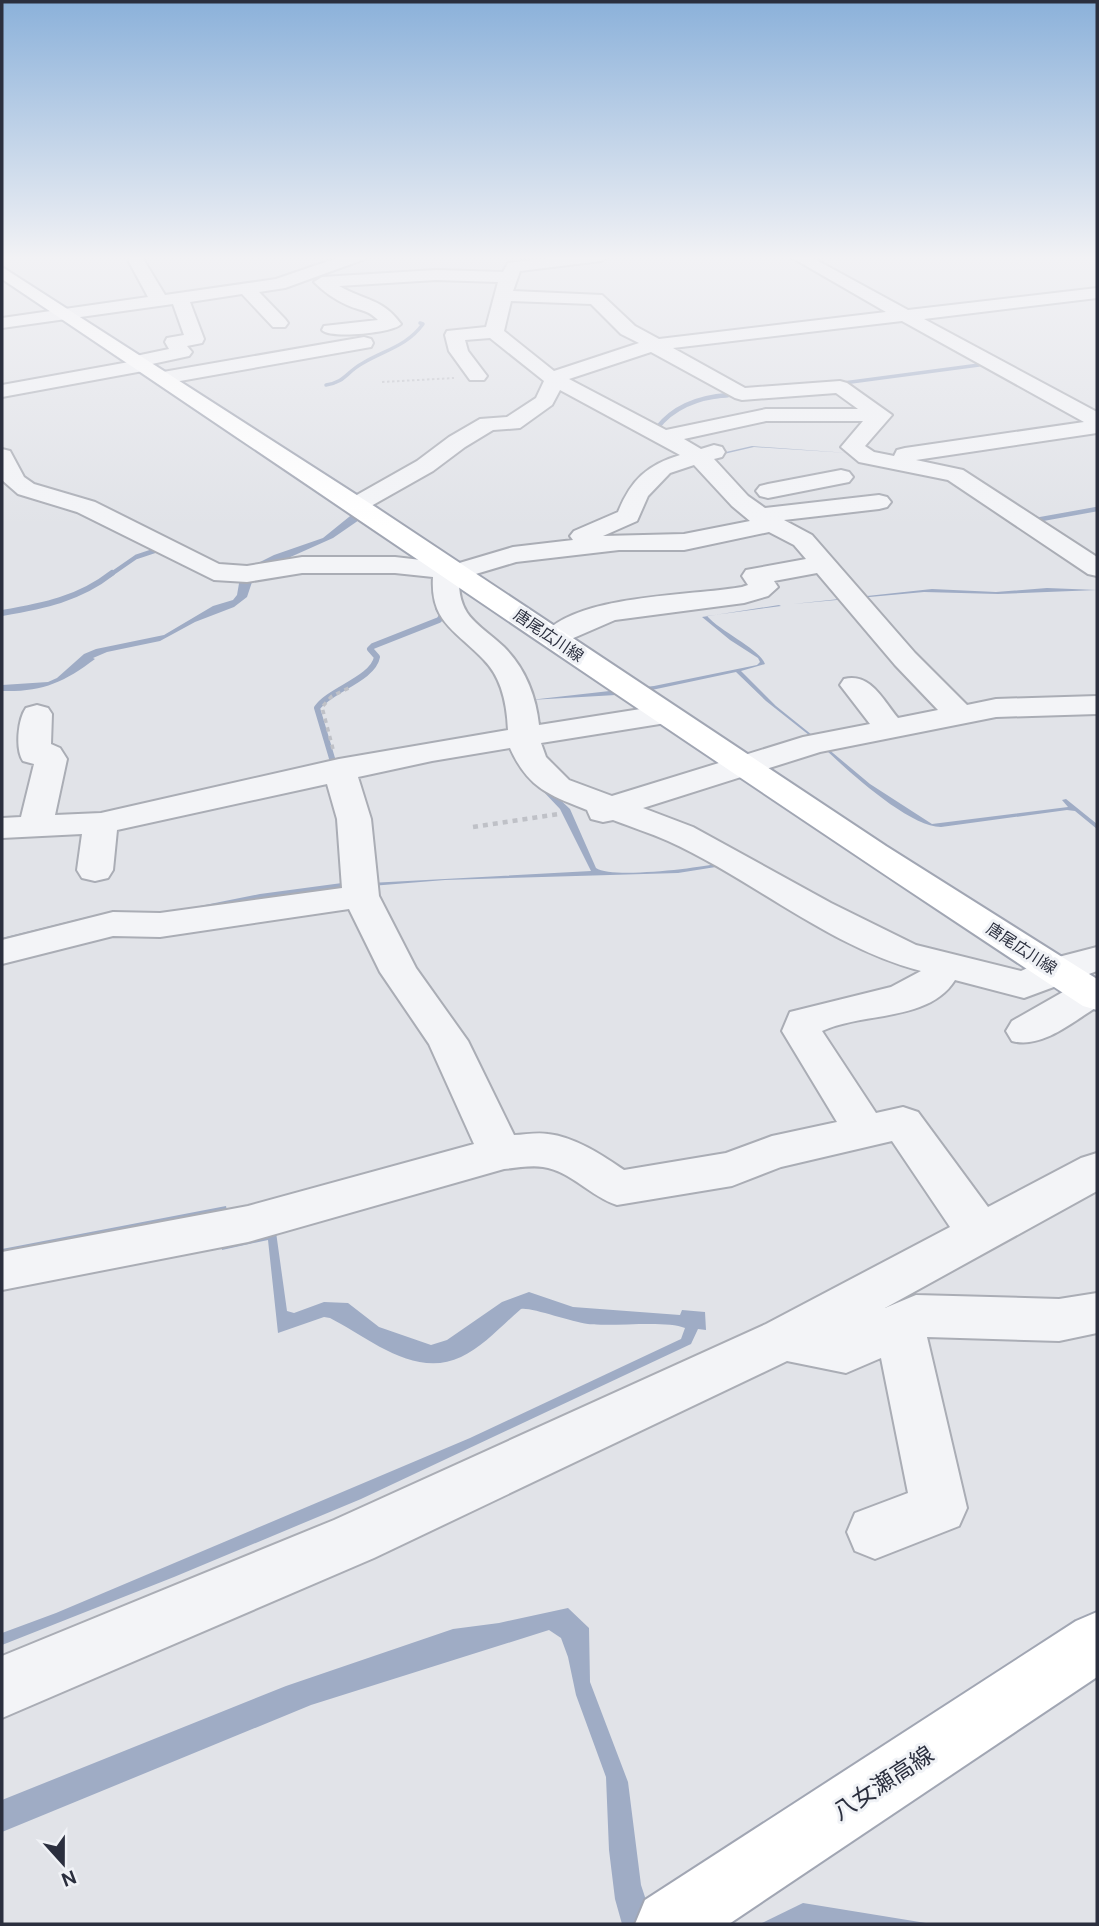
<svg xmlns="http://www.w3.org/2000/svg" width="1099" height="1926" font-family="'DM Sans','Noto Sans JP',sans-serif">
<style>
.water{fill:#9facc5}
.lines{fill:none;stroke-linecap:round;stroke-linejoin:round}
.stream-far2{stroke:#9facc5;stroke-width:3.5}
.stream-far1{stroke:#9facc5;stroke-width:4.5}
.stream{stroke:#9facc5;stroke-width:6}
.minor-casing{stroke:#aaadb5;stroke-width:4}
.major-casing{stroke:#a1a6b3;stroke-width:4}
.path-far2{stroke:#bfc1c7;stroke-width:2;stroke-dasharray:2.5 2.5;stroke-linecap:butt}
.path-far1{stroke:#bfc1c7;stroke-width:3.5;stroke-dasharray:4.5 4.5;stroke-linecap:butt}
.path{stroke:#bfc1c7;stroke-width:4.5;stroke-dasharray:5 5;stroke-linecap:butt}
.minor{fill:#f3f4f7;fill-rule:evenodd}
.major{fill:#fff;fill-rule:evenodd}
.labels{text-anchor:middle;stroke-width:6;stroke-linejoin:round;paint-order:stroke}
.far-street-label{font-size:16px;fill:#2b2f3e;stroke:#f0f2f6}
.near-street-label{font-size:23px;fill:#2b2f3e;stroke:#f0f2f6}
</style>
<rect width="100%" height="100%" fill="#e1e3e8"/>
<!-- water -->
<g class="water">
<path d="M488,427L492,428L463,445L435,466L380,499L362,518L333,538L286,559L288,561L404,559L456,565L497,554L573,544L628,519L638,507L642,495L664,470L691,460L752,446L848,453L754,447L698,460L668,471L646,495L635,518L623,524L577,545L503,555L464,567L434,569L394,563L271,564L255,573L247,597L234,607L195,622L160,641L107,652L93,658L95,659C63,683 42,692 2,691V685L48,682L57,678L84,654L96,649L164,635L213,606L233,600L237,595L241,572L244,570L274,555L323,538L365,504L431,466L457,445Z"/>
<path d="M1047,588L1097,590L998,594L924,592L793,604L932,589L996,592Z"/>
<path d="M779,605L781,606L707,616C721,632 760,649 765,664L741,671L776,706L817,739H814L766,701L736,672L633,694L530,700L654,686L757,665L760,662L758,658L730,640L702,617Z"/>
<path d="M509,712L554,794L570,809L596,868C612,879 699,868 720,863L722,866L678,873L445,880L371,886L370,883L591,871L560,809L522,769L509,748Z"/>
<path d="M827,748L870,784L932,824L1068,807L1062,800L1066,799L1097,824V829L1075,811L1067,810L941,827C909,827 848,771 825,749Z"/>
<path d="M342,883L343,888L259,899L169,916L55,929L2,941V938L91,916L160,914L260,894Z"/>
<path d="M226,1206L228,1215H216L2,1257V1249Z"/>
<path d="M276,1232L287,1311L294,1313L324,1302L348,1303L379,1327L431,1345L447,1340L502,1302L529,1292L573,1307L680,1315L682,1310L705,1312L706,1330L698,1329L691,1344L361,1499L174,1577L2,1645V1633L56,1613L470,1438L681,1339L685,1328C666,1320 613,1327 588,1324C571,1322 531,1307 521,1309C502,1325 483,1347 461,1357C415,1379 369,1338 330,1318L324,1317L278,1333L268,1240L222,1250V1240Z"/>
<path d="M568,1608L589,1628L590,1682L628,1782L641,1885L654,1924H622L615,1899L609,1850L606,1777L576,1695L568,1657L561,1638L549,1630L311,1705L2,1832V1800L286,1686L453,1629L499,1623Z"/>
<path d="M803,1903L932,1924H760Z"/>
</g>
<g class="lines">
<!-- stream-far2 -->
<g class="stream-far2">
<path d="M836,384L979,365"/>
<path d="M326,385C346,382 346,372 363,363C385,350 407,346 423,324L420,323"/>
<path d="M712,397L733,395"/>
</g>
<!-- stream-far1 -->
<g class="stream-far1">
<path d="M657,428C674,406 700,397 728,395"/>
<path d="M1036,520L1097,509"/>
<path d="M110,575L136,557L157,550"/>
</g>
<!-- stream -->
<g class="stream">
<path d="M2,613C43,606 79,599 112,573"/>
<path d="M334,765L317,708C329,690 373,679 377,657L370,649L373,646L439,620L442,616L438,608"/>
</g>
<!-- minor casing -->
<g class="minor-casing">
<g id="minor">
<path d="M132,256L142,257L165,295L276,279L343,256H367L365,259L285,288L259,292L285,319L288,323L285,327H273L242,294L190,302L204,339L202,343L187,346L192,352L189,356L152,364L150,369L143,371L2,397V385L129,362L131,357L169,349L165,342L167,338L184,335L173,304L2,328V318L148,297L128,260Z"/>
<path d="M561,256H609L601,261L520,271L513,291L602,295L635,326L659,339L886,312L789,256H809L908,310L1097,288V298L924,319L1097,412V433L916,460L963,470L1097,557V576L1088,574L948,480L859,462L841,447L863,421H766L684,439L701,449L714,445L722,447L725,452L722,457L714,459L748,496L765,508L879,495L887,497L891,502L887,507L879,509L784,520L812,535L915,653L967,705L996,699L1097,696V714L996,717L820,752L643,808L693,827L831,903L916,945L1021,971L1043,961L1097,947V971L1024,998L955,980C929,1022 862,1012 822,1031L876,1113L903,1107L918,1112L988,1207L1081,1158L1097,1153V1191L885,1308L916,1295L1059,1299L1097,1293V1333L1059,1341L927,1337L967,1508L959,1526L875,1559L855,1551L847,1532L855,1513L908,1493L881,1358L846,1373L787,1361L374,1558L2,1718V1656L334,1520L766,1324L950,1227L892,1141L781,1167L732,1186L617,1205C591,1197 571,1171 543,1167C531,1165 516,1168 504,1169L248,1242L2,1290V1252L248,1206L474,1144L429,1044L380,972L349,909L160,937L113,936L2,964V940L113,912L160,913L342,888L337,819L327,784L117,830L113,870L108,878L95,881L82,878L77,870L82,834L2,838V818L21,817L34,764L23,761C15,749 18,719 26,708L37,705L48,708L52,714L51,744L60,748L67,759L55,815L101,813L339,759L508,730C507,705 502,678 484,660C457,631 430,623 433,577L395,573H302L247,582L214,580L77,512L18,494L2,480V449L10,451L24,477L34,484L95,502L219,564L247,566L302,557H395L456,564L513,547L573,540L570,536L574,531L618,512C631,480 647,465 680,455L560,390L552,405L520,428L493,430L465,447L433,471L364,510L356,512L348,510L344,505L348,500L417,461L449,437L480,419L507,417L536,398L544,381L490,338L465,340L468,351L487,376L484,380H470L449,351L445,335L447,331L486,327L498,282L436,280L339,286C365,301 382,298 401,324C394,333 329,339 322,330L324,326L378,320C367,309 360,311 347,305C334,299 323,291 314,282L322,277L436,270L503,272L508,263ZM511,301L591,304L621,334L639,343L554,371L504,331ZM902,321L1084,422L905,448L897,450L894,456L874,452L865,446L892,415L847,383L840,381L745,388L673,348ZM651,352L735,398L742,400L836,393L858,409H766L666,430L569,379ZM694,465L732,506L750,521L684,534L603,536L637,521L648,496L670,473ZM769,532L794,545L806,559L746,570L742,576L748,585L742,587C692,596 571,594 541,638L545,644L555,646L615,620L744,603L768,596L778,587L774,581L817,573L895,665L938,710L898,718C883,700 870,672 844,679L840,685L870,724L803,737L612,796L569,780L546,757L541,743L666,723L677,720L681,714L677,708L666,705L539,725C536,696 525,668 504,647C480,624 458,618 459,579L516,562L619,550H684ZM510,748C528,788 549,795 587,810L591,819L603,822L613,820C631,827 650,833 668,841C754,880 829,947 921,971L891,987L790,1012L782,1031L837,1122L772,1136L726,1153L624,1170C602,1155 575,1137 548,1134C537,1132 524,1135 514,1135L468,1041L416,968L379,896L371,819L358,777L432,761Z"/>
<path d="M364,337L371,339L373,343L371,347L163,384L156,382L153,378L156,374L163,372Z"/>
<path d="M841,470L849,472L853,477L849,482L768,498L760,496L756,491L760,486L768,484Z"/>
<path d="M1091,980L1097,982V1007C1072,1022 1042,1049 1012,1041L1006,1031L1012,1021L1077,984Z"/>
</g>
</g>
<!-- major casing -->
<g class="major-casing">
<g id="major">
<path d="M2,267L377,508L886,846L1097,979V1010L1083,1006C720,767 363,521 2,279Z"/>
<path d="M1097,1612V1677L729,1924H635L645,1900L1076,1621Z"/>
</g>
</g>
<!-- path-far2 -->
<path class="path-far2" d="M382,382L454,378"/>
<!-- path-far1 -->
<path class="path-far1" d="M333,749L322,707L332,696L351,687"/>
<!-- path -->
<path class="path" d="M473,827L559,814"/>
<!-- minor -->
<use href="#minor" class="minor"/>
<!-- major -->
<use href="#major" class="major"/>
</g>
<!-- sky -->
<linearGradient id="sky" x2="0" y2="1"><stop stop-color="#8bb1da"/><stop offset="0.49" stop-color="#f2f2f5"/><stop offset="1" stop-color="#f2f2f5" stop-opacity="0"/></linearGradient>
<rect width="1099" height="526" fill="url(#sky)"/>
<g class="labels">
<!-- far-street labels -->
<g class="far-street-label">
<text transform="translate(549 635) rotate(34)" y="6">唐尾広川線</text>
<text transform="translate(1022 948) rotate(33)" y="6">唐尾広川線</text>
</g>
<!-- near-street labels -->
<g class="near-street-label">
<text transform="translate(883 1783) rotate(-33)" y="8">八女瀬高線</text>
</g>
</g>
<!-- border -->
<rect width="1099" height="1926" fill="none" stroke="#2b2f3e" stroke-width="7"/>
<!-- north arrow -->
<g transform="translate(63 1863) rotate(159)" stroke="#f0f2f6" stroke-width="5" paint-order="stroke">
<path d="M0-5L12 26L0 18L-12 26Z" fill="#2b2f3e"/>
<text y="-10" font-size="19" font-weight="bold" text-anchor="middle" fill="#2b2f3e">N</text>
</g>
</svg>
